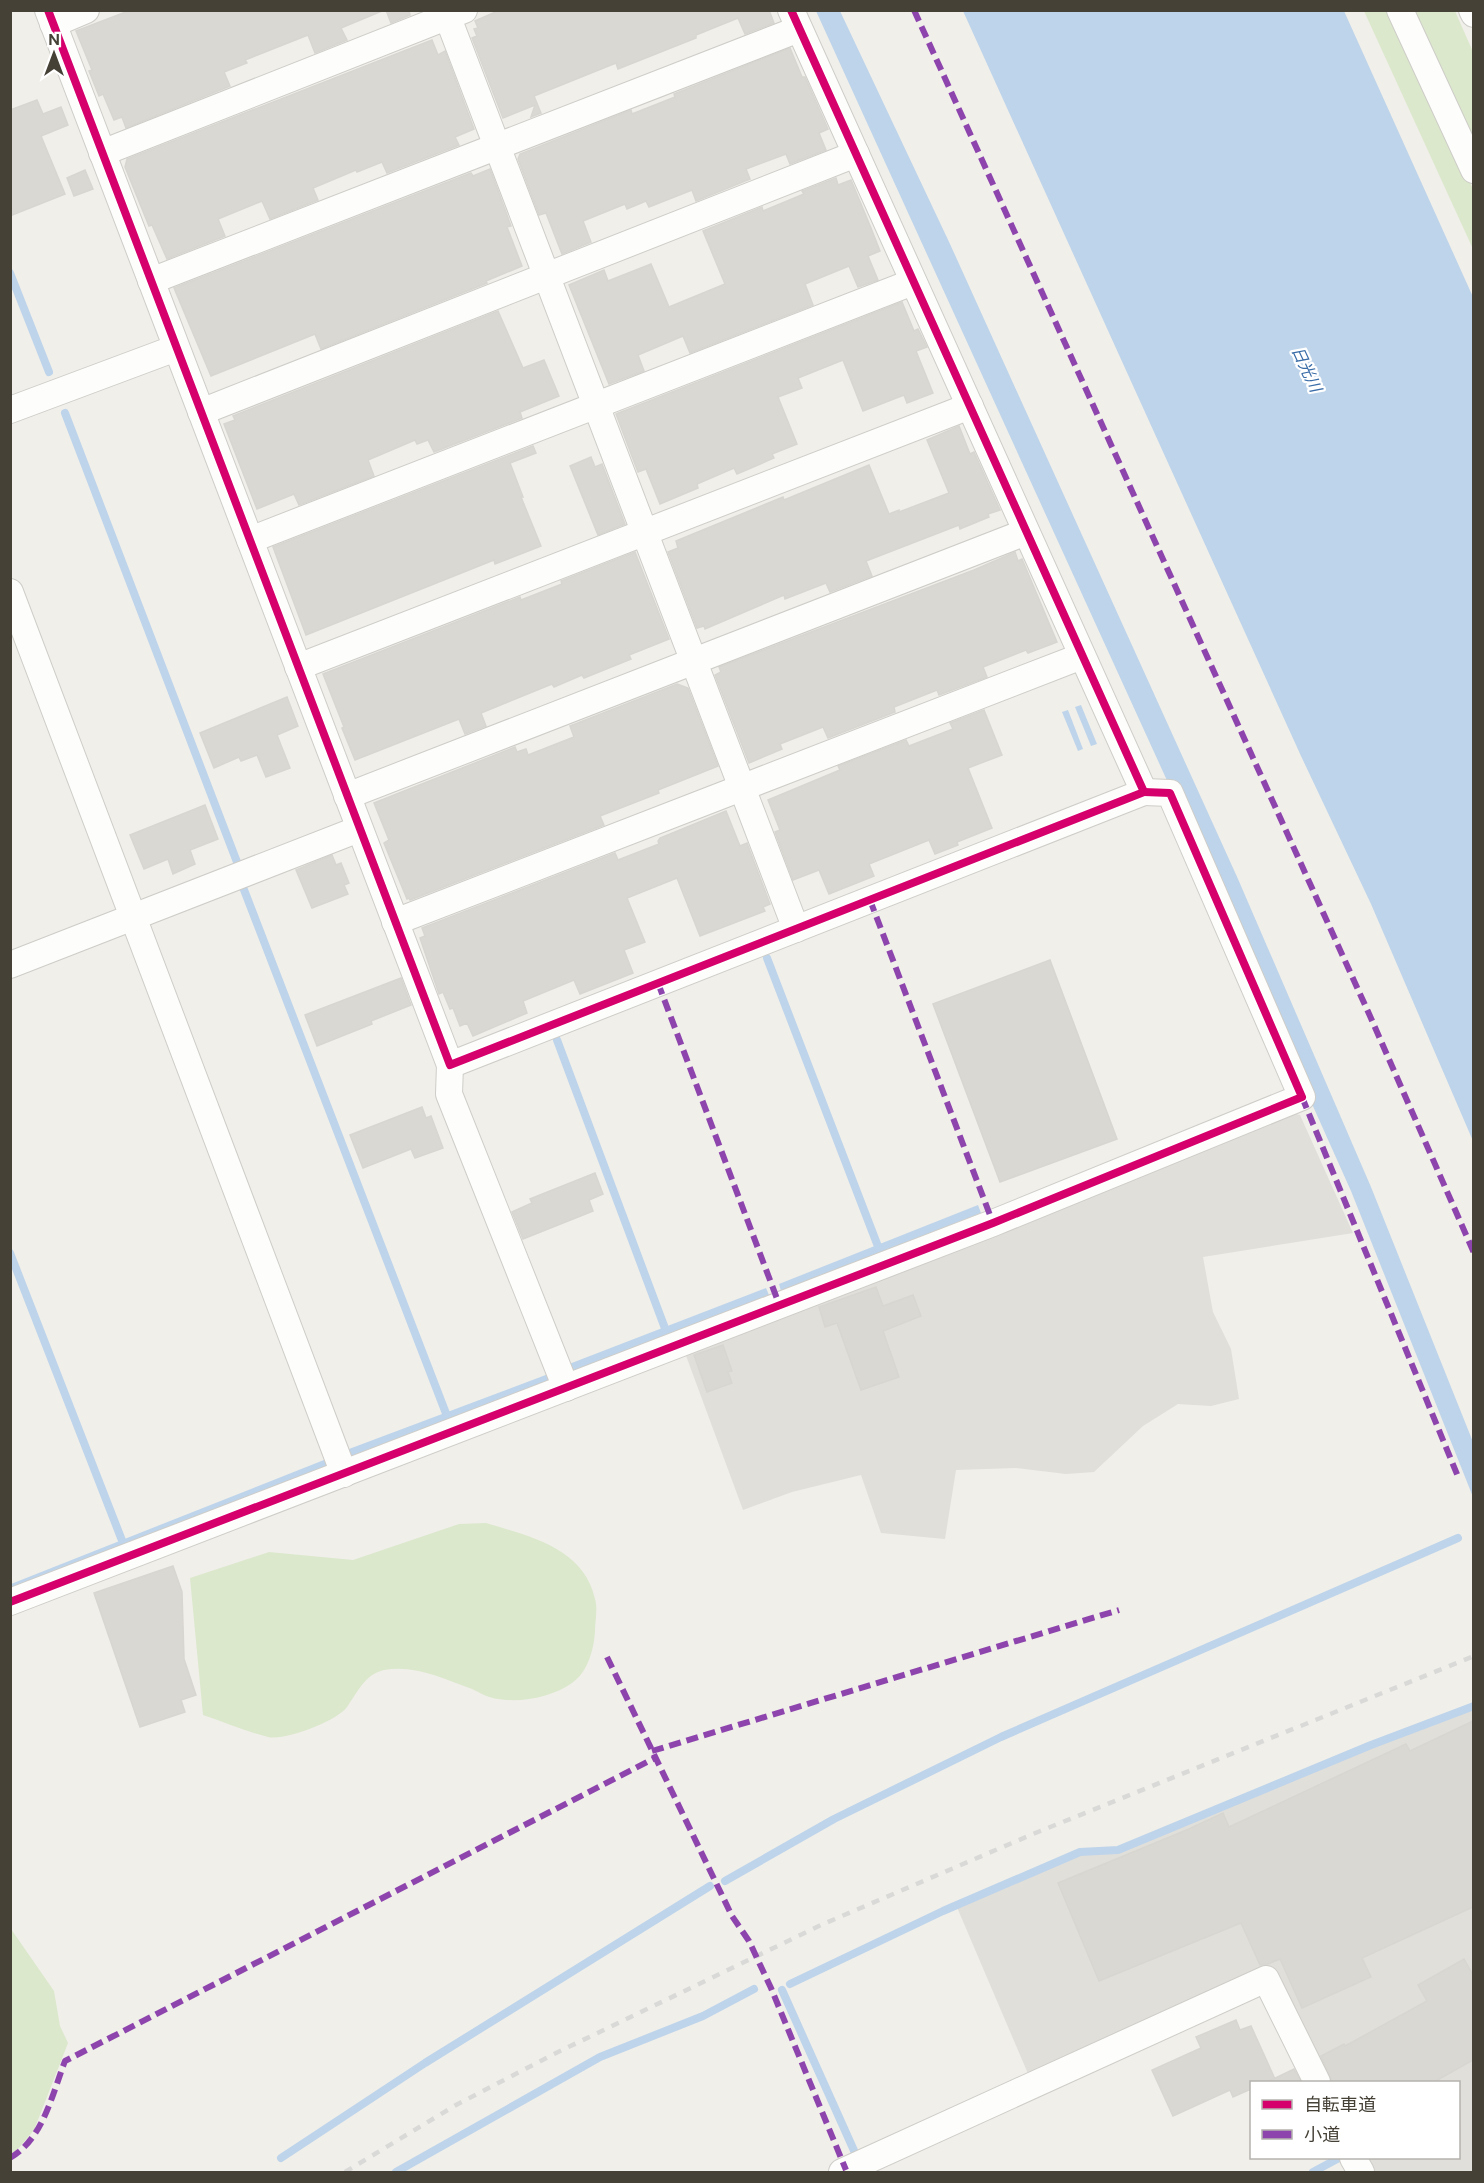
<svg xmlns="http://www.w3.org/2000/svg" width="1484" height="2183" font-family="'DM Sans','Noto Sans JP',sans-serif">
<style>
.industrial{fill:#e1dfda}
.green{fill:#dbe8cc}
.water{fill:#bed4ea}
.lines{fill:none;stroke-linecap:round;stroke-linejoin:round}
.stream{stroke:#bed4ea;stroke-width:8}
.building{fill:#d9d8d3;stroke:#d8d6d0;stroke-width:1.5}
.minor-casing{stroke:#cecdc8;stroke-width:28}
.minor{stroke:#fdfdfc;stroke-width:26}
.rail{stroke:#d9d9d8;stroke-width:4.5;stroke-dasharray:8 8;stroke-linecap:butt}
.quiet{stroke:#8e44ad;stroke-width:6;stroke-dasharray:12 6;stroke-linecap:butt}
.cycleway-casing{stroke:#fff;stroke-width:11}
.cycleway{stroke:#d6006c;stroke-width:8}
.labels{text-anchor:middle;stroke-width:4.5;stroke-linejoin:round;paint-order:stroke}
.water-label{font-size:16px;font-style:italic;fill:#3a6da8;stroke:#fff}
</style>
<rect width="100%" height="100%" fill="#f0efea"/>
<!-- industrial -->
<g class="industrial">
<path d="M1289,1112L1300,1115L1353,1233L1203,1257L1213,1312L1231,1349L1239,1399L1211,1406L1178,1404L1143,1426L1094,1472L1066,1474L1016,1468L956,1470L945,1539L881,1533L861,1475L792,1492L743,1510L685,1353Z"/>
<path d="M1473,1706V2172H1372L1365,2158H1458V2082H1328L1274,1969L1029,2076L956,1905L1080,1852L1118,1850L1371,1745Z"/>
</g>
<!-- green -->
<g class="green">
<path d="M1364,11H1391L1473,189V249Z"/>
<path d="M1408,11H1455L1473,52V151Z"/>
<path d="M486,1523C529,1536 584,1548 595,1599C598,1609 595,1621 595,1631C594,1649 588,1672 572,1683C552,1697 522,1703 498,1699C489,1698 480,1693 472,1689C445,1679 414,1664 384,1670C365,1674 357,1693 347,1707C337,1721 285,1741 268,1737C247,1732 224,1722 203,1715L190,1578L269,1552L353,1560L459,1524Z"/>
<path d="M11,1929L54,1991L60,2026L68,2043L34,2130L18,2149L11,2154Z"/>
</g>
<!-- water -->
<g class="water">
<path d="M816,11H840L950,244L1238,879L1371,1187L1473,1442V1497L1351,1191L1175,798Z"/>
<path d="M963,11H1344L1473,297V1141L1371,904L1301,756Z"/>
<path d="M1081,705L1097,744L1091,746L1075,707Z"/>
<path d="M1068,710L1083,749L1078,751L1062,712Z"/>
<path d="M978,1205L981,1213L781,1291L779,1284Z"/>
<path d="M766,1288L769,1295L567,1374L564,1366Z"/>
<path d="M551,1373L554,1379L351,1456L349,1449Z"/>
<path d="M329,1458L331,1465L11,1590V1584Z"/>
</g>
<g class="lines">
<!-- stream -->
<g class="stream">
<path d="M10,273L49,372"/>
<path d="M65,413L237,862"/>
<path d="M241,882L447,1416"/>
<path d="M767,958L879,1249"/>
<path d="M557,1040L666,1331"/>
<path d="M10,1253L123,1543"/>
<path d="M725,1881L834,1819L1001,1737L1458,1538"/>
<path d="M790,1984L943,1911L1080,1852L1118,1850L1371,1745L1474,1706"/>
<path d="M782,1990L856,2155"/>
<path d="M281,2158L425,2063L710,1886"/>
<path d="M396,2172L600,2057L703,2016L754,1989"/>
<path d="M1313,2172L1339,2158"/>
</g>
</g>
<!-- building -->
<g class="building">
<path d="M131,10H382V11L341,28L347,40L315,53L308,35L245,60L247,63L224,72L230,86L126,128L122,117L114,120L103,94L99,96L89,71L92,70L76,31Z"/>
<path d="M386,10H409L410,15L391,23Z"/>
<path d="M500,10H769L774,23L745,34L738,18L696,35V38L618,69L616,63L534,96L541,113L531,117L535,105L503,118L472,38L477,36L474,29L478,28L475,21Z"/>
<path d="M432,40L438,55L445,51L474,129L455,137L459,145L387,173L382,162L357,172L356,170L313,188L318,200L270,219L262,201L218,219L225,236L167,259L152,225L149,226L125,167L127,159Z"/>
<path d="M790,48L802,77H805L828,129L819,133L826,150L790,164L786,154L746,169L750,179L696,201L692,190L649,207L646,201L627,209L625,204L583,221L591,242L562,254L546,213L539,215L518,159L520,154L631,110L632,114L675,97L674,94Z"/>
<path d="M37,100L43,114L61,107L68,125L41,136L65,194L10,216V110Z"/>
<path d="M490,169L511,226L507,227L522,266L486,281L487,283L321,349L315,334L211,376L174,288L471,173L473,176Z"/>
<path d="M85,170L93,189L74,196L67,178Z"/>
<path d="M836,178L838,185L851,180L871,228L880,251L868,256L878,280L858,287L849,266L805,284L813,305L690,353L683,336L638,355L644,371L609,384L569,285L604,270L608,281L651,264L669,307L725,284L703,231L762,207L763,211L804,194L802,191Z"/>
<path d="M902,302L914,331L918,329L927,347L916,351L933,393L907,403L904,395L863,411L843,360L798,378L802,388L778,397L797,444L772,454L774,458L737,474L734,468L697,484L698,488L660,504L646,469L638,472L616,414Z"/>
<path d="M498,311L523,368L544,360L559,396L520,412L522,418L434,452L428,440L417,444L415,440L368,460L374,476L299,505L294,494L257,509L224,424L235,420L233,416Z"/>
<path d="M959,426L970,454L974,452L1000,510L988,514L989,517L960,529L959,525L866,561L872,576L830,592L826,583L785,599L784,595L705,629L704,626L697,628L668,552L678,548L676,541L783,497L784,500L869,465L889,514L899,510V512L949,493L927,440Z"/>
<path d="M533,446L536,453L510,463L523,497H521L541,546L495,564L494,560L306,635L273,547Z"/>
<path d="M591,457L595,467L602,464L625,524L598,535L570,466Z"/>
<path d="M635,552L669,639L629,655L631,659L584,678L582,675L554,687L552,684L481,713L486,726L465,734L459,719L355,760L342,728L344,727L323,674L520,597L521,600L562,584L561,581Z"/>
<path d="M1015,552L1018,561L1022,559L1057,642L1028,653L1026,650L983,667L987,677L939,695L937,690L894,707L895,712L828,738L823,727L780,744L782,749L749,763L715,675L721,672L719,667L974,570Z"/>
<path d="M677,684L688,688L718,766L658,790L659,793L600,816L604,825L410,900L409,898L407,899L384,843L389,840L374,803L515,747L517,752L526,749L528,755L574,737L570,726Z"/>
<path d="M287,697L298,726L277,735L290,768L266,777L257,755L241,761L239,757L214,768L200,733Z"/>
<path d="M984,710L1002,755L968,768L992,828L957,842L958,845L935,854L929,840L869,864L874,876L829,894L819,870L793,880L775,832L780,830L768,800L840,770L838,766L906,740L909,746L953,729L950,723Z"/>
<path d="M205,805L218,839L190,850L195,864L173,874L168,859L144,869L130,835Z"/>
<path d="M726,811L740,846L747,843L770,904L763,907L765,911L700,936L677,878L627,898L645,942L624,950L633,973L580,994L574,980L523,1001L527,1013L473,1036L467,1023L460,1026L453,1008L450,1009L443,992L439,994L420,938L425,936L422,928L615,853L618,860L659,844L658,841L660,838Z"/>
<path d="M332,855L336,865L341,863L349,883L344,885L348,894L312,908L296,870Z"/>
<path d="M1050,960L1117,1139L1000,1182L933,1004Z"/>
<path d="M401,978L411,1005L371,1021L372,1024L317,1046L305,1015Z"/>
<path d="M422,1107L426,1118L431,1116L443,1148L415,1158L411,1149L363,1168L350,1135Z"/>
<path d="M595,1173L603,1194L589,1200L593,1211L523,1239L512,1212L532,1203L530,1199Z"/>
<path d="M876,1287L883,1306L913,1295L921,1316L883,1331L899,1377L861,1390L837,1323L825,1327L819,1307Z"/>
<path d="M723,1345L732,1371L728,1372L732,1383L707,1392L694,1355Z"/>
<path d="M173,1566L182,1592L184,1659L196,1695L181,1700L185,1712L140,1727L94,1593Z"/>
<path d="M1473,1721V1907L1362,1958L1371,1977L1302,2008L1280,1959L1268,1964L1260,1965L1241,1923L1099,1981L1058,1883L1189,1829L1223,1813L1229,1827L1406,1744L1410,1751Z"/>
<path d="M1464,1959L1473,1975V2060L1434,2082H1332L1321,2056L1344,2044L1345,2046L1427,2001L1418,1985Z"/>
<path d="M1236,2020L1240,2030L1251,2026L1275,2079L1266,2082H1251V2089L1233,2097L1230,2090L1173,2116L1152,2070L1201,2048L1196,2037Z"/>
<path d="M1294,2069L1301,2082H1267Z"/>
</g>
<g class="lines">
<!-- minor casing -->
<g class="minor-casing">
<g id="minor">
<path d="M48,10L450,1065L1144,792L791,10"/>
<path d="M445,10L796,929"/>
<path d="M1400,10L1474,170"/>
<path d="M1472,10L1474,14"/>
<path d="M53,24L86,10"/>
<path d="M102,153L464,10"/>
<path d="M151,281L799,29"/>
<path d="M10,410L176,348"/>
<path d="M201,412L856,154"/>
<path d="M250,540L913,282"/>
<path d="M10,592L344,1474"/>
<path d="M298,667L970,406"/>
<path d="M347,796L1026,532"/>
<path d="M395,922L1082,656"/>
<path d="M10,965L359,829"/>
<path d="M450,1065L449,1094L566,1388"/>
<path d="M10,1602L993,1223L1302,1097L1170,793L1144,792"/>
<path d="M1353,2158L1361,2172"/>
<path d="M842,2172L1266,1979L1317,2082"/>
</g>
</g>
<!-- minor -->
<use href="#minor" class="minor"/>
<!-- rail -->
<path class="rail" d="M345,2172L456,2105L554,2054L821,1925L1033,1834L1474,1656"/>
<!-- quiet -->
<g class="quiet">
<path d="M914,10L1370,1016L1474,1253"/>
<path d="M870,900L993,1223"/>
<path d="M658,983L779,1304"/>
<path d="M1302,1097L1459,1479"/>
<path d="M607,1657L732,1916L749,1941L771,1988L846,2170"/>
<path d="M652,1751L1119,1610"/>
<path d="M10,2158C43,2139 52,2095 65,2061L655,1758"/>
</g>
<!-- cycleway casing -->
<g class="cycleway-casing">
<g id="cycleway">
<path d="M48,10L450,1065L1144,792L791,10"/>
<path d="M10,1602L993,1223L1302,1097L1170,793L1144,792"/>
</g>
</g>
<!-- cycleway -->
<use href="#cycleway" class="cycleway"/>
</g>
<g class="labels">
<!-- water labels -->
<g class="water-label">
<text transform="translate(1307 369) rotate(65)" y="6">日光川</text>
</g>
</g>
<!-- border -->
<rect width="1484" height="2183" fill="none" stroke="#454137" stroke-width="24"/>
<!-- legend -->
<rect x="1250" y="2081" width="210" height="78" fill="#ffffff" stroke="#b5b3af" stroke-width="1.5"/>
<rect x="1262" y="2100" width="30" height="9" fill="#d6006c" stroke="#b5b3af" stroke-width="1.5"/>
<text x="1304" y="2111" font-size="18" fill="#454137">自転車道</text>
<rect x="1262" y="2130" width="30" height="9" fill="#8e44ad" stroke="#b5b3af" stroke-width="1.5"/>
<text x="1304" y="2141" font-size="18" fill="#454137">小道</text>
<!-- north arrow -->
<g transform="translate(54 54)" stroke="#ffffff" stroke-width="4.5" paint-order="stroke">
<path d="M0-4.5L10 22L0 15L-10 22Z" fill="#454137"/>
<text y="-9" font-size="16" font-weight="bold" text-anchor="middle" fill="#454137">N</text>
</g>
</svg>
